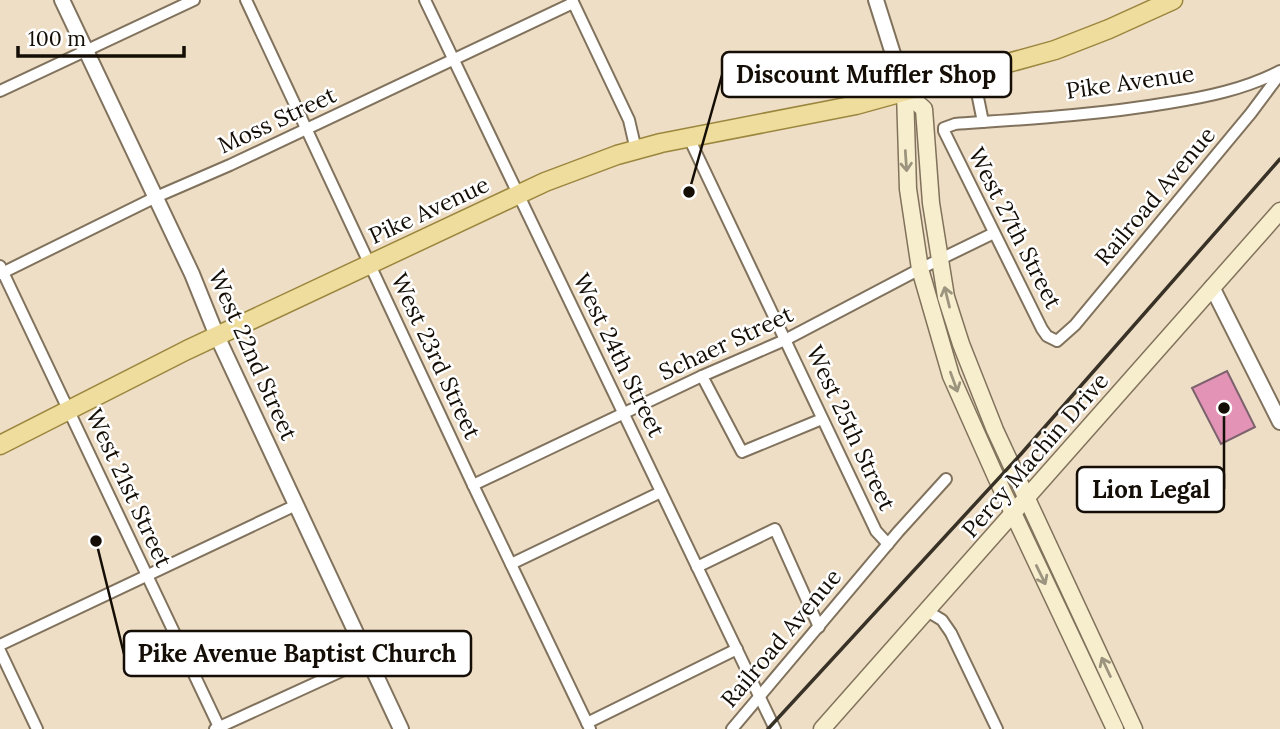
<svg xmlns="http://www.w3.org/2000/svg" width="1280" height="729" font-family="Lora,serif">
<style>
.building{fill:#e393b5;stroke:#7c626d;stroke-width:2}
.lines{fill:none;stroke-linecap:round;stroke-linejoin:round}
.minor-casing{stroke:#80725c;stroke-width:14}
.tertiary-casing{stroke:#80725c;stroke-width:18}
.secondary-casing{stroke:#80725c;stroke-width:19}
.primary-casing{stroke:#9b863e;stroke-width:21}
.minor{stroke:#fff;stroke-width:10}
.tertiary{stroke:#fff;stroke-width:14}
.secondary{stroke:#f7eece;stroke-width:16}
.primary{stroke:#efdd9d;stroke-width:18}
.rail{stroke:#383126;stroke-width:3.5}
.oneway{stroke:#9c947e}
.labels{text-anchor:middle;stroke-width:5;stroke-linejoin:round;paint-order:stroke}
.street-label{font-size:23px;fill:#140e06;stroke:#fff}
.leader{fill:none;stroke:#140e06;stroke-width:2.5}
.callout-dot{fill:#140e06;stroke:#fff;stroke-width:2.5}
.callout{fill:#fff;stroke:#140e06;stroke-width:2.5}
.callout-label{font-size:24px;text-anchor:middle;font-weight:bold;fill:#140e06}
</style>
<rect width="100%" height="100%" fill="#efdec6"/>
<!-- building -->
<path class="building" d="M1227,371L1255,427L1221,444L1192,388Z"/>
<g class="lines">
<!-- minor casing -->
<g class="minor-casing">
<g id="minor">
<path d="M246,0L473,485L590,729"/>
<path d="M425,0L775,729"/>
<path d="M572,0L629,120L636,150"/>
<path d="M1280,71C1245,89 1207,97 1168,103C1097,115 1026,119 955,124L944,128V131L1042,329L1047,336L1057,341L1075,325L1251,113L1280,74"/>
<path d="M973,73L983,122"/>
<path d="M0,91L194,0"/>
<path d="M689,138L876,531L888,544"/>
<path d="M0,266L220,729"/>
<path d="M0,274L156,197L230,165L573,3"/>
<path d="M702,376L742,452L822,419"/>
<path d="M473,485L702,376L785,340L920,269L994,233"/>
<path d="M511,564L661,492"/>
<path d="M697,567L775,529L819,627"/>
<path d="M927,611L942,620L951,633L997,729"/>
<path d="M0,645L296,505"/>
<path d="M0,651L37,729"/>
<path d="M587,723L737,649"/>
<path d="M215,729L368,659"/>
<path d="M732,729L898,532L946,479"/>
</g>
</g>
<!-- tertiary casing -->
<g class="tertiary-casing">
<g id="tertiary">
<path d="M62,0L192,274L217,336L401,729"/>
<path d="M876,0L905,92"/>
<path d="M1212,287L1280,422"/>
</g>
</g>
<!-- secondary casing -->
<g class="secondary-casing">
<g id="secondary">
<path d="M905,92L924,109L931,203L946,297L961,344L995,430L1134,729"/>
<path d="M905,92L908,189L920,269L951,376L996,477L1115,729"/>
<path d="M822,729L1280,211"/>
</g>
</g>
<!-- primary casing -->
<g class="primary-casing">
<path id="primary" d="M0,445L187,350L545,182L617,155L661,143L856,105L1055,50L1109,29L1173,0"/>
</g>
<!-- minor -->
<use href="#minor" class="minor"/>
<!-- tertiary -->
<use href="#tertiary" class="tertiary"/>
<!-- secondary -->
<use href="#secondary" class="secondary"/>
<!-- primary -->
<use href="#primary" class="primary"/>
<!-- rail -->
<path class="rail" d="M768,729L1021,454L1280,159"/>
</g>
<!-- one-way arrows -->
<defs><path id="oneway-shaft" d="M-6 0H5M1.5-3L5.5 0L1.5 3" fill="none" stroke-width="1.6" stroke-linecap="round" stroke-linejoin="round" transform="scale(1.75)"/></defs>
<g class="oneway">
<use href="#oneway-shaft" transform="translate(906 161) rotate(86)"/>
<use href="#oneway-shaft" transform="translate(947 297) rotate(-104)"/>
<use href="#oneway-shaft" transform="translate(954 382) rotate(70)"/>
<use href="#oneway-shaft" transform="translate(1041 575) rotate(64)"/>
<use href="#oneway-shaft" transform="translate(1106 667) rotate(-115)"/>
</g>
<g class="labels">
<!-- street labels -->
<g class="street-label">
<text transform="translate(1130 82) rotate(-8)" y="8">Pike Avenue</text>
<text transform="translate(277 120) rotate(-25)" y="8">Moss Street</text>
<text transform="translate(1155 196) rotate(-50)" y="8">Railroad Avenue</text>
<text transform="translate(429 210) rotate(-25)" y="8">Pike Avenue</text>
<text transform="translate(1015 228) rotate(63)" y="8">West 27th Street</text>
<text transform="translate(726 343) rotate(-25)" y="8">Schaer Street</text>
<text transform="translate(253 355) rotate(66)" y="8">West 22nd Street</text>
<text transform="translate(619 355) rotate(64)" y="8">West 24th Street</text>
<text transform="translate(436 356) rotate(65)" y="8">West 23rd Street</text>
<text transform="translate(851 428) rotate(65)" y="8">West 25th Street</text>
<text transform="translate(1035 455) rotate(-49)" y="8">Percy Machin Drive</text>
<text transform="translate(129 488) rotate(65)" y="8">West 21st Street</text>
<text transform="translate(781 638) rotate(-50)" y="8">Railroad Avenue</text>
</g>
</g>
<!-- callouts -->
<path class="leader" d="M689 192L722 75M1224 408L1224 489M96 541L124 654"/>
<g class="callout-dot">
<circle cx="689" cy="192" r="7"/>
<circle cx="1224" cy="408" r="7"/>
<circle cx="96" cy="541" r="7"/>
</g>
<g class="callout">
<rect x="722" y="52" width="289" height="45" rx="7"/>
<rect x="1077" y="467" width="147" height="45" rx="7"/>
<rect x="124" y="631" width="347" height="45" rx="7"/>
</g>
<g class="callout-label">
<text x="866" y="83">Discount Muffler Shop</text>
<text x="1151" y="498">Lion Legal</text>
<text x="297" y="662">Pike Avenue Baptist Church</text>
</g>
<!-- scale -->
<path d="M18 46v10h166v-10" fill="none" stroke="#140e06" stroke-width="3.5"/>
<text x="28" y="46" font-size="21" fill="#140e06" stroke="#ffffff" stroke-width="5" paint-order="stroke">100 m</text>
</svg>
